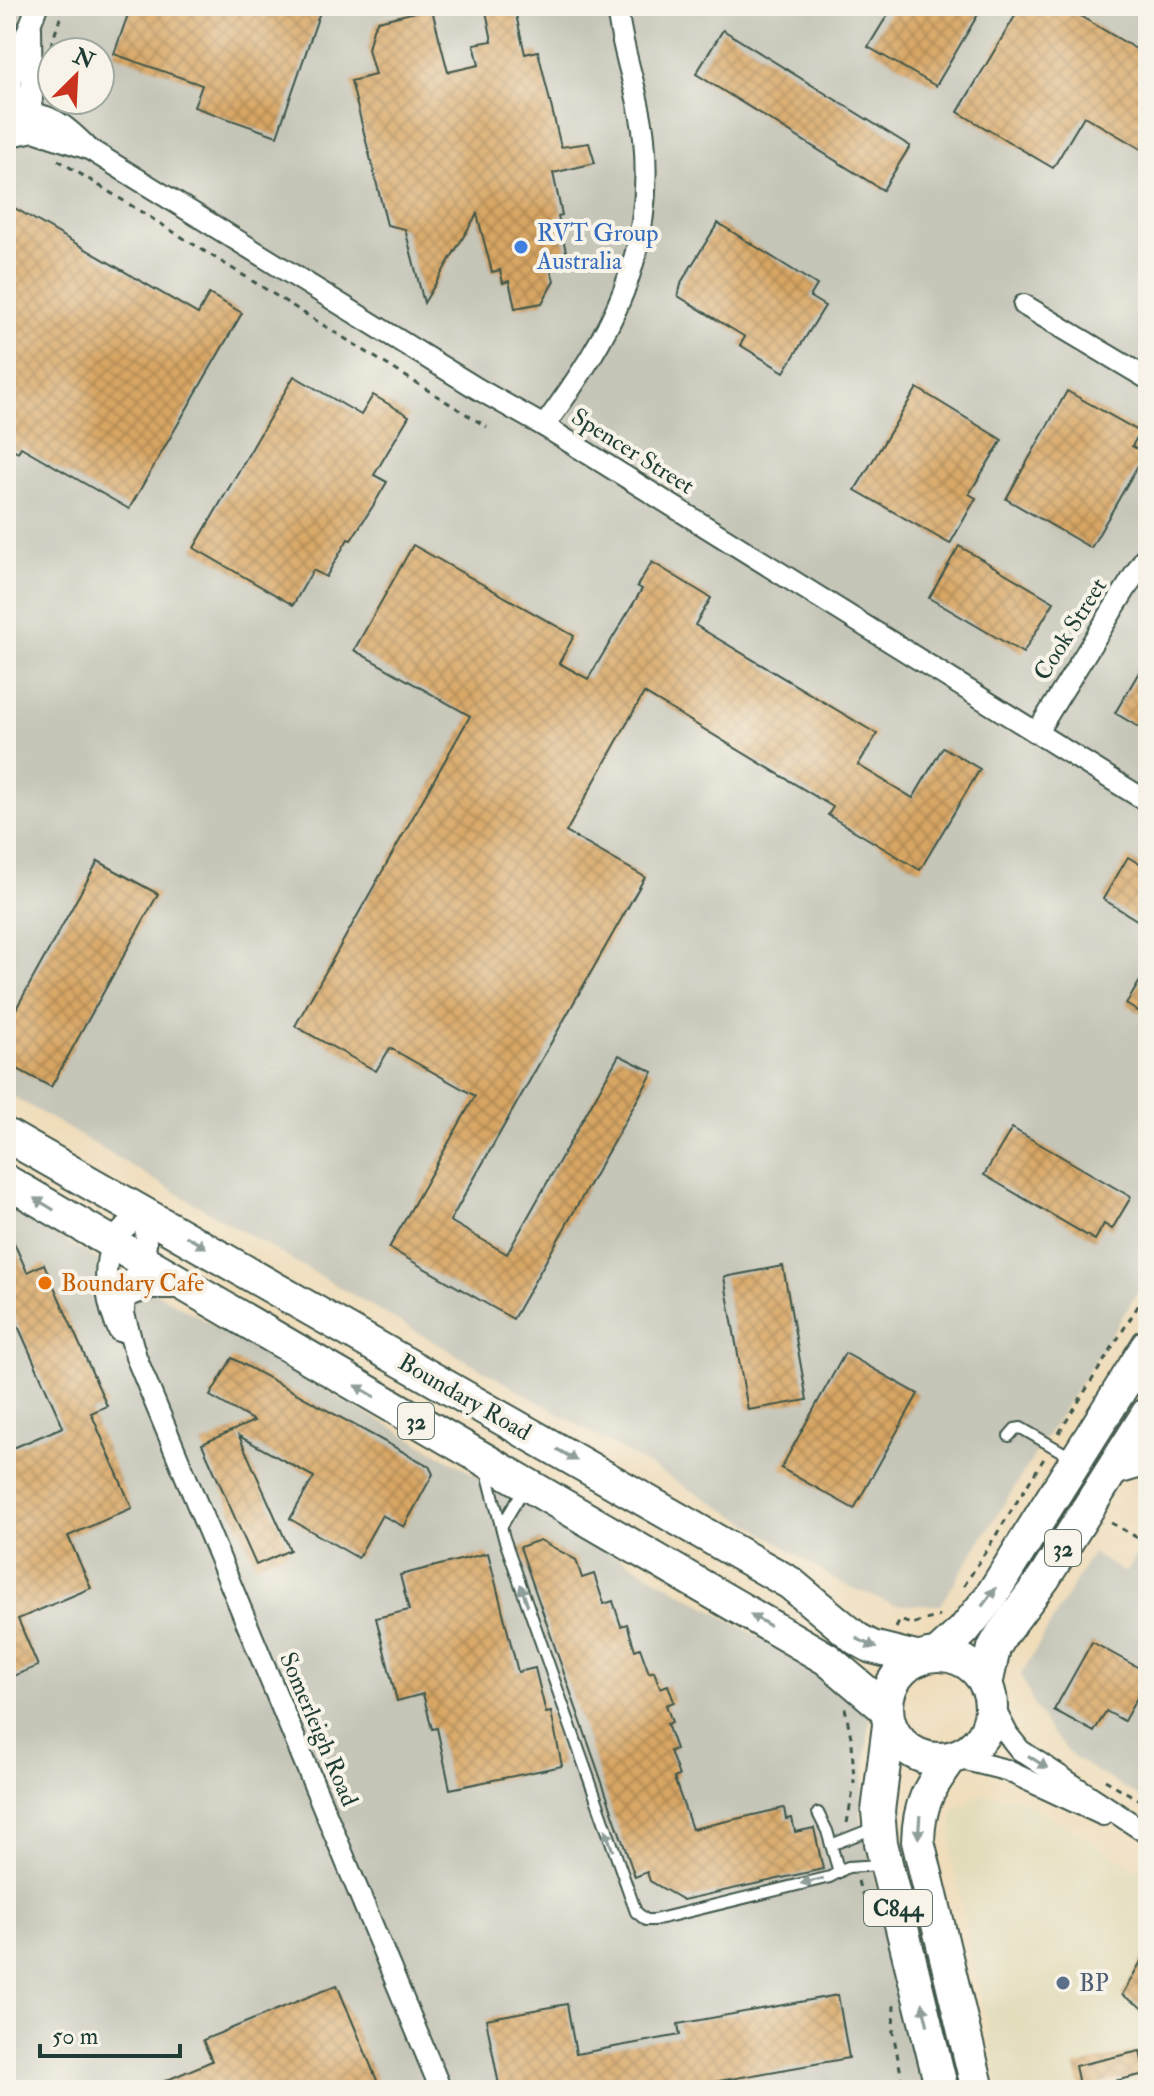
<svg xmlns="http://www.w3.org/2000/svg" width="1154" height="2096" font-family="'IM FELL Double Pica',serif">
<style>
.built{fill:#e2dcba}
.industrial{fill:#c5c5b8;fill-rule:evenodd}
.building{fill:url(#building-cross-hatch)}
.lines{fill:none;stroke-linecap:round;stroke-linejoin:round}
.service-casing{stroke:#3e5548;stroke-width:14}
.minor-casing{stroke:#3e5548;stroke-width:24}
.primary-casing{stroke:#3e5548;stroke-width:36}
.path{stroke:#3e5548;stroke-width:3;stroke-dasharray:6 6;stroke-linecap:butt}
.service{stroke:#fff;stroke-width:10}
.minor{stroke:#fff;stroke-width:20}
.primary{stroke:#fff;stroke-width:32}
.oneway{fill:#8f9e9a}
.shop-dot{fill:#3f7fe0;stroke:#f7f3e8;stroke-width:3}
.food-dot{fill:#e8710a;stroke:#f7f3e8;stroke-width:3}
.service-dot{fill:#5c6f8a;stroke:#f7f3e8;stroke-width:3}
.labels{text-anchor:middle;stroke-width:8;stroke-linejoin:round;paint-order:stroke}
.shield{fill:#f7f3e8;stroke:#60746a;stroke-width:2}
.shield-label{font-size:22px;font-weight:bold;fill:#1f3d34}
.shop-label{font-size:24px;fill:#366cbe;stroke:#f7f3e8;text-anchor:start}
.street-label{font-size:24px;fill:#1f3d34;stroke:#f7f3e8}
.food-label{font-size:24px;fill:#c56008;stroke:#f7f3e8;text-anchor:start}
.service-label{font-size:24px;fill:#4e5e75;stroke:#f7f3e8;text-anchor:start}
</style>
<defs>
<pattern id="building-cross-hatch" width="8" height="8" patternUnits="userSpaceOnUse" patternTransform="scale(2)"><rect width="8" height="8" fill="#d8a664"/><path d="M0 0l8 8M0 8l8-8" fill="none" stroke="#af8853"/></pattern>
</defs>
<rect width="100%" height="100%" fill="#f7f3e8"/>
<filter id="ink" filterUnits="userSpaceOnUse"><feTurbulence type="fractalNoise" baseFrequency=".0125" numOctaves="2"/><feDisplacementMap in="SourceGraphic" scale="16" xChannelSelector="R" yChannelSelector="G"/><feConvolveMatrix kernelMatrix="1 2 1 2 8 2 1 2 1" color-interpolation-filters="sRGB"/></filter>
<filter id="wash" filterUnits="userSpaceOnUse"><feTurbulence type="fractalNoise" baseFrequency=".006" numOctaves="4" result="noise"/><feDisplacementMap in="SourceGraphic" scale="32" xChannelSelector="R" yChannelSelector="G"/><feGaussianBlur stdDeviation="1.8" result="paint"/><feColorMatrix in="noise" values="0 0 0 0 0 0 0 0 0 0 0 0 0 0 0 0 0 1.4 0 .05"/><feComposite in="paint" operator="in"/></filter>
<g filter="url(#wash)">
<rect width="100%" height="100%" fill="#efdcb9"/>
<!-- built -->
<path class="built" d="M980,1794L1021,1799L1148,1876V2090H1000L951,1853L953,1811Z"/>
<!-- industrial -->
<g class="industrial">
<path d="M6,6H1148V1276L940,1605H894L840,1583L750,1524L221,1219L6,1092ZM52,52H100V100H52Z"/>
<path d="M6,1207L871,1701L861,1815L924,2090H6Z"/>
<path d="M1148,1537V1802L1074,1758L1052,1734L1035,1708L1021,1675L1092,1553L1125,1573Z"/>
</g>
<g id="blocks">
<!-- building -->
<g class="building">
<path d="M131,6H322L277,136L194,107L202,85L114,54Z"/>
<path d="M420,6H431L448,72L479,65L474,44L492,41L485,6H514L525,54L538,51L561,147L589,143L595,163L553,173L562,215L558,216L567,256L548,260L554,281L542,303L515,308L509,281L503,283L500,270L492,272L477,214L424,303L405,229L387,225L351,81L375,75L368,49L373,29L378,21L420,11Z"/>
<path d="M893,6H983L936,86L868,47Z"/>
<path d="M1021,6H1042L1056,14L1060,6H1063L1148,56V153L1084,116L1053,168L958,112Z"/>
<path d="M723,30L910,146L883,190L696,74Z"/>
<path d="M6,203L198,314L209,294L242,313L129,509L21,447L18,452L6,445Z"/>
<path d="M718,223L817,285L810,297L825,306L784,372L740,345L745,337L678,296L682,281Z"/>
<path d="M294,376L361,415L373,395L409,416L374,475L387,482L373,506L351,540L348,539L326,577L313,570L293,605L194,548Z"/>
<path d="M917,388L1002,440L969,494L976,498L950,544L855,490Z"/>
<path d="M1067,391L1140,432L1132,446L1145,453L1091,548L1006,499Z"/>
<path d="M413,545L574,636L559,663L588,679L642,589L637,586L652,562L711,598L695,625L877,734L858,765L913,798L943,747L980,769L920,870L828,815L833,807L644,693L566,832L645,877L450,1221L507,1254L619,1055L653,1072L513,1319L389,1248L475,1096L390,1048L376,1071L295,1026L470,716L354,650Z"/>
<path d="M959,546L1054,602L1023,653L929,598Z"/>
<path d="M1148,657V718L1142,729L1115,713Z"/>
<path d="M1128,857L1148,869V927L1103,899Z"/>
<path d="M98,861L158,894L51,1087L6,1063V1027Z"/>
<path d="M1148,968V1018L1126,1004Z"/>
<path d="M1012,1128L1131,1197L1112,1229L1104,1224L1095,1240L984,1175Z"/>
<path d="M6,1225L27,1272L44,1264L107,1406L91,1413L132,1508L68,1536L91,1588L18,1619L38,1666L6,1679V1451L63,1427L6,1299Z"/>
<path d="M783,1266L807,1400L748,1410L724,1277Z"/>
<path d="M845,1353L918,1394L854,1509L781,1468Z"/>
<path d="M232,1358L429,1466L433,1474L404,1527L382,1515L358,1558L290,1519L314,1477L239,1436L290,1550L256,1565L202,1444L254,1421L210,1396Z"/>
<path d="M540,1540L576,1560L582,1578L594,1574L604,1604L613,1601L621,1626L627,1624L635,1650L640,1648L649,1673L654,1671L660,1688L668,1685L674,1702L666,1705L672,1722L667,1724L676,1749L670,1751L679,1776L674,1778L692,1829L784,1808L786,1819L792,1818L795,1832L814,1828L823,1869L683,1900L650,1881L647,1872L635,1877L520,1547Z"/>
<path d="M488,1553L518,1672L535,1668L546,1713L551,1712L562,1766L450,1789L437,1728L432,1729L423,1694L397,1701L376,1618L409,1610L400,1575Z"/>
<path d="M1092,1642L1148,1673V1678L1124,1721L1106,1711L1094,1732L1054,1710Z"/>
<path d="M1148,1949V2011L1122,1995Z"/>
<path d="M337,1985L381,2090H144L212,2061L203,2040Z"/>
<path d="M838,1995L849,2058L668,2090H500L486,2019L567,2004L576,2054L680,2035L678,2024Z"/>
<path d="M1140,2051L1145,2074L1080,2089L1075,2066Z"/>
</g>
</g>
</g>
<g filter="url(#ink)">
<use href="#blocks" fill-opacity="0" stroke="#3e5548" stroke-width="2"/>
<g class="lines">
<!-- service casing -->
<g class="service-casing">
<g id="service">
<path d="M1009,1436L1015,1429L1021,1428L1071,1457"/>
<path d="M486,1468L504,1538L636,1912L646,1920H654L830,1877L848,1867L880,1865"/>
<path d="M501,1527L519,1497L528,1491"/>
<path d="M818,1813L827,1831L839,1872"/>
<path d="M831,1845L874,1828"/>
</g>
</g>
<!-- minor casing -->
<g class="minor-casing">
<g id="minor">
<path d="M18,114C49,111 65,125 86,146"/>
<path d="M22,132C0,67 17,65 37,6"/>
<path d="M22,132L32,100L31,28"/>
<path d="M6,137L34,131L89,149L478,389L544,426L1148,802"/>
<path d="M1024,305L1148,379"/>
<path d="M544,426C611,335 655,256 644,138C640,94 621,51 617,6"/>
<path d="M1037,732L1148,553"/>
<path d="M145,1213L146,1244L143,1262L125,1291L124,1314L136,1357L441,2090"/>
<path d="M119,1331C107,1307 101,1270 112,1244C118,1230 133,1222 145,1213"/>
<path d="M1108,1477L1148,1465"/>
<path d="M991,1702L1008,1735L1020,1750L1148,1834"/>
<path d="M954,1757L1006,1770L1103,1815"/>
</g>
</g>
<!-- primary casing -->
<g class="primary-casing">
<g id="primary">
<path d="M6,1135L790,1583L857,1639L872,1647L920,1659"/>
<path d="M6,1181L827,1659L886,1709"/>
<path d="M125,1291L150,1282H178"/>
<path d="M937,1655L964,1630L991,1596L1148,1345"/>
<circle cx="939" cy="1707" r="52"/>
<path d="M986,1685L994,1648L1002,1634L1044,1578L1148,1413"/>
<path d="M889,1725L878,1811L881,1843L942,2090"/>
<path d="M951,1758C929,1788 919,1803 918,1841L978,2090"/>
</g>
</g>
<!-- path -->
<g class="path">
<path d="M6,19L10,6"/>
<path d="M51,46L64,6"/>
<path d="M58,160L487,427"/>
<path d="M1059,1433L1148,1290"/>
<path d="M1111,1523L1147,1543L1148,1541"/>
<path d="M964,1586L1045,1457"/>
<path d="M896,1628L900,1620L911,1624L940,1616"/>
<path d="M845,1708L852,1742L854,1784"/>
<path d="M1105,1780L1148,1805"/>
<path d="M847,1823L853,1791"/>
<path d="M858,1881L861,1892L868,1899"/>
<path d="M894,2005L893,2032L904,2090"/>
</g>
<!-- service -->
<use href="#service" class="service"/>
<!-- minor -->
<use href="#minor" class="minor"/>
<!-- primary -->
<use href="#primary" class="primary"/>
</g>
<!-- one-way arrows -->
<defs><path id="oneway-solid" d="M-6-.8H1V-3.2L6.5 0L1 3.2V.8H-6Z" transform="scale(2)"/></defs>
<g class="oneway">
<use href="#oneway-solid" transform="translate(44 1204) rotate(-149)"/>
<use href="#oneway-solid" transform="translate(196 1242) rotate(30)"/>
<use href="#oneway-solid" transform="translate(365 1391) rotate(-150)"/>
<use href="#oneway-solid" transform="translate(567 1455) rotate(30)"/>
<use href="#oneway-solid" transform="translate(524 1595) rotate(-109)"/>
<use href="#oneway-solid" transform="translate(989 1597) rotate(-53)"/>
<use href="#oneway-solid" transform="translate(760 1620) rotate(-150)"/>
<use href="#oneway-solid" transform="translate(866 1643) rotate(26)"/>
<use href="#oneway-solid" transform="translate(1038 1762) rotate(33)"/>
<use href="#oneway-solid" transform="translate(919 1827) rotate(94)"/>
<use href="#oneway-solid" transform="translate(609 1840) rotate(-109)"/>
<use href="#oneway-solid" transform="translate(812 1881) rotate(167)"/>
<use href="#oneway-solid" transform="translate(925 2014) rotate(-103)"/>
</g>
</g>
<!-- markers -->
<circle class="shop-dot" cx="521" cy="247" r="8"/>
<circle class="food-dot" cx="45" cy="1283" r="8"/>
<circle class="service-dot" cx="1063" cy="1983" r="8"/>
<g class="labels">
<!-- shield labels -->
<g class="shield">
<rect x="398" y="1403" width="36" height="36" rx="6"/>
<rect x="1045" y="1530" width="36" height="36" rx="6"/>
<rect x="864" y="1890" width="68" height="36" rx="6"/>
</g>
<g class="shield-label">
<text x="416" y="1429">32</text>
<text x="1063" y="1556">32</text>
<text x="898" y="1916">C844</text>
</g>
<!-- shop labels -->
<g class="shop-label">
<text x="537" y="241">RVT Group<tspan x="537" dy="28">Australia</tspan></text>
</g>
<!-- street labels -->
<g class="street-label">
<text transform="translate(633 451) rotate(32)" y="8">Spencer Street</text>
<text transform="translate(1070 629) rotate(-58)" y="8">Cook Street</text>
<text transform="translate(465 1397) rotate(30)" y="8">Boundary Road</text>
<text transform="translate(319 1729) rotate(67)" y="8">Somerleigh Road</text>
</g>
<!-- food labels -->
<g class="food-label">
<text x="61" y="1291">Boundary Cafe</text>
</g>
<!-- service labels -->
<g class="service-label">
<text x="1079" y="1991">BP</text>
</g>
</g>
<!-- margin -->
<rect width="1154" height="2096" fill="none" stroke="#f7f3e8" stroke-width="32"/>
<!-- north arrow -->
<g transform="translate(76 76) rotate(24)"><circle r="38" fill="#f7f3e8" stroke="#a1aaa0" stroke-width="2"/>
<path d="M0-6L14 30L0 20L-14 30Z" fill="#c8321e"/>
<text y="-12" font-size="22" font-weight="bold" text-anchor="middle" fill="#1f3d34">N</text>
</g>
<!-- scale -->
<path d="M40 2044v12h140v-12" fill="none" stroke="#1f3d34" stroke-width="4"/>
<text x="52" y="2044" font-size="24" fill="#1f3d34" stroke="#f7f3e8" stroke-width="6" paint-order="stroke">50 m</text>
</svg>
